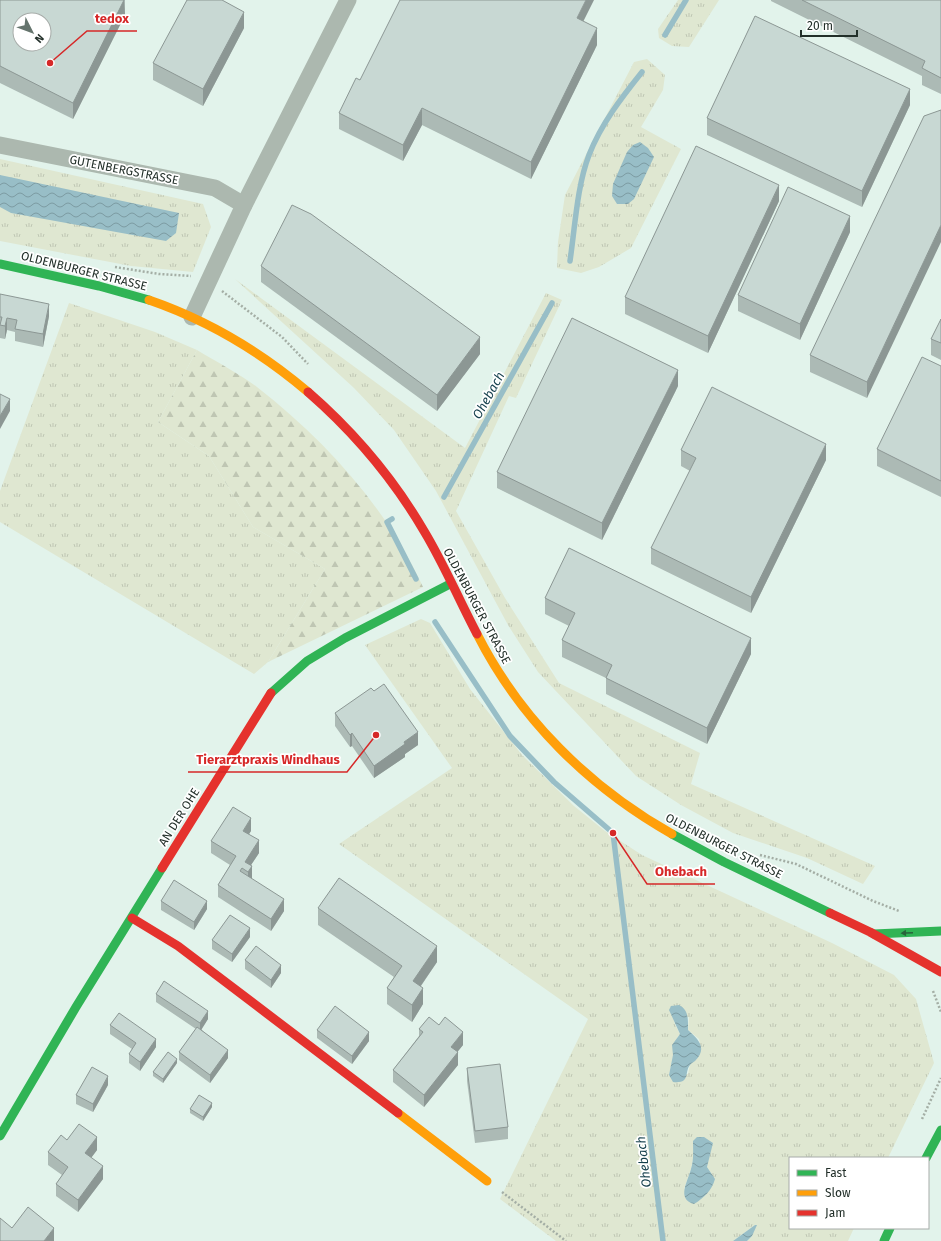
<svg xmlns="http://www.w3.org/2000/svg" width="941" height="1241" font-family="'Fira Sans',sans-serif">
<style>
.grass{fill:url(#grass-tufts);fill-rule:evenodd}
.forest{fill:url(#forest-firs)}
.water{fill:url(#water-waves)}
.lines{fill:none;stroke-linecap:round;stroke-linejoin:round}
.stream{stroke:#98bec7;stroke-width:5.5}
.path{stroke:#a4aea5;stroke-width:2.5;stroke-dasharray:2 2;stroke-linecap:butt}
.street{stroke:#acb8af;stroke-width:17}
.fast{stroke:#30b455;stroke-width:9}
.slow{stroke:#ff9f0a;stroke-width:9}
.jam{stroke:#e5322d;stroke-width:9}
.wall{fill:#acbab5}
.shaded-wall{fill:#8c9794}
.building{fill:#c8d8d3;stroke:#8c9794;fill-rule:evenodd}
.oneway{fill:#28643b}
.labels{text-anchor:middle;stroke-width:3.5;stroke-linejoin:round;paint-order:stroke}
.street-label{font-size:12px;fill:#222f29;stroke:#fff}
.water-label{font-size:13px;font-style:italic;fill:#143f4c;stroke:#fff}
.leader{fill:none;stroke:#d62828;stroke-width:1.5}
.callout-dot{fill:#d62828;stroke:#fff;stroke-width:1.5}
.callout-label{font-size:13px;text-anchor:middle;font-weight:bold;fill:#d62828;stroke:#fff;stroke-width:3.5;stroke-linejoin:round;paint-order:stroke}
</style>
<defs>
<pattern id="grass-tufts" width="24" height="20" patternUnits="userSpaceOnUse"><rect width="24" height="20" fill="#dfe7d1"/><path d="M3 7l-1-3M5 7V3M7 7l1-3M15 17l-1-3M17 17v-4M19 17l1-3" fill="none" stroke="#bfc6b3"/></pattern>
<pattern id="forest-firs" width="22" height="20" patternUnits="userSpaceOnUse"><rect width="22" height="20" fill="#dfe7d1"/><path d="M5 1l3.5 6h-7zM16 11l3.5 6h-7z" fill="#bfc6b3"/></pattern>
<pattern id="water-waves" width="16" height="10" patternUnits="userSpaceOnUse"><rect width="16" height="10" fill="#98bec7"/><path d="M0 5q4-4 8 0t8 0" fill="none" stroke="#7c9ba2"/></pattern>
</defs>
<rect width="100%" height="100%" fill="#e2f3eb"/>
<!-- grass -->
<g class="grass">
<path d="M678,0H719L689,47L672,46L659,38L658,29Z"/>
<path d="M647,59L665,75L663,90L641,127L681,149L631,248L599,267L581,273L557,268L558,242L565,195L634,62Z"/>
<path d="M0,159L203,204L211,227L193,272L131,266L0,241Z"/>
<path d="M235,279L465,448L546,293L562,300L516,398L509,396L456,511L505,598L559,683L700,753L691,784L875,866L863,884L807,858L733,833L681,805L636,776L538,672L508,625L436,491L394,430L354,388Z"/>
<path d="M69,303L155,332L197,350L158,422L209,456L253,527L325,569L268,662L254,674L0,522V491Z"/>
<path d="M421,619L430,623L470,689L522,755L574,806L605,831L642,855L832,943L894,975L916,999L934,1063L888,1158H790V1228H854L848,1241H747L752,1236L755,1225L733,1241H556L500,1199L588,1019L339,844L452,768L365,645ZM689,1017L688,1030L699,1039C702,1050 699,1057 690,1064L688,1074L669,1075L677,1038L680,1034L674,1022ZM694,1155L709,1157L707,1167L711,1173L684,1189L691,1169Z"/>
</g>
<!-- forest -->
<path class="forest" d="M197,350C217,362 238,373 257,387C326,441 386,507 423,587L268,662L325,569L253,527L209,456L158,422Z"/>
<!-- water -->
<g class="water">
<path d="M640,142L648,148L654,157L634,199L628,204H617L612,196L613,184L627,152L633,145Z"/>
<path d="M0,175L179,213L176,233L166,241L11,213L0,207Z"/>
<path d="M679,1005C689,1010 688,1020 688,1030C698,1039 708,1048 695,1061C694,1062 691,1063 690,1065C684,1072 691,1084 673,1082L669,1075L673,1055L672,1045L680,1034L669,1010L671,1006Z"/>
<path d="M697,1137H704L713,1143L707,1167L715,1179C712,1190 704,1198 694,1204C676,1199 688,1181 691,1169C694,1160 693,1150 693,1141Z"/>
<path d="M755,1225H757L752,1236L747,1241H733Z"/>
</g>
<g class="lines">
<!-- stream -->
<g class="stream">
<path d="M665,35L686,0"/>
<path d="M570,261C575,227 577,186 589,155C601,124 622,97 642,72"/>
<path d="M444,497L552,303"/>
<path d="M392,519L387,522L416,579"/>
<path d="M435,622L510,736L554,782L613,833L663,1241"/>
</g>
<!-- path -->
<g class="path">
<path d="M115,267L159,274L191,276"/>
<path d="M222,291L282,337L308,364"/>
<path d="M760,855L796,864L873,901L899,911"/>
<path d="M933,991L941,1012"/>
<path d="M922,1119L941,1078"/>
<path d="M502,1192L566,1241"/>
</g>
<!-- street -->
<g class="street">
<path d="M0,145L215,188L244,205"/>
<path d="M192,317L244,205L348,0"/>
</g>
<!-- fast -->
<g class="fast">
<path d="M0,264L99,286L149,300"/>
<path d="M271,693L307,661L345,638L450,584"/>
<path d="M672,834L724,862L830,913"/>
<path d="M874,934L941,931"/>
<path d="M0,1136L76,1007L162,868"/>
<path d="M926,1158L941,1130"/>
<path d="M884,1241L890,1228"/>
</g>
<!-- slow -->
<g class="slow">
<path d="M149,300C207,320 261,352 308,392"/>
<path d="M477,634C520,719 589,787 672,834"/>
<path d="M398,1113L487,1181"/>
</g>
<!-- jam -->
<g class="jam">
<path d="M308,392C354,432 393,478 424,531C444,564 459,600 477,634"/>
<path d="M162,868L271,693"/>
<path d="M830,913L870,932L941,972"/>
<path d="M132,918L178,946L398,1113"/>
</g>
</g>
<!-- wall -->
<g class="wall">
<path d="M0,0H125V15L73,119L0,83Z"/>
<path d="M771,0H941V94L922,85V76L771,1Z"/>
<path d="M244,28L203,106L153,80V63Z"/>
<path d="M597,45L531,179L422,125L403,161L339,129V113L360,80Z"/>
<path d="M910,105L862,207L707,135V118Z"/>
<path d="M941,110L867,398L810,372V355Z"/>
<path d="M779,201L708,353L625,314V297Z"/>
<path d="M850,232L800,340L738,311V295Z"/>
<path d="M261,266L480,354L437,411L261,282Z"/>
<path d="M0,294L49,316L43,347L15,341V332L7,330L5,339L0,338Z"/>
<path d="M941,319V360L931,355V339Z"/>
<path d="M941,366V497L877,466V449Z"/>
<path d="M678,386L602,540L497,488V472Z"/>
<path d="M681,450L826,460L751,613L651,564V548L690,471L681,466Z"/>
<path d="M545,598L751,654L707,744L606,694V678L562,657V640L569,626L545,614Z"/>
<path d="M374,691L418,745L405,754V757L374,778L352,746L350,747L335,726V713Z"/>
<path d="M251,831L249,834L259,853L251,865L252,879L284,911L271,931L218,897V885L230,865L211,853V841Z"/>
<path d="M161,901L207,909L194,930L161,910Z"/>
<path d="M318,908L437,962L421,986L423,1004L412,1022L387,1004V988L394,977L318,925Z"/>
<path d="M250,937L232,962L212,949V940Z"/>
<path d="M245,960L281,973L271,988L245,969Z"/>
<path d="M156,994L208,1019L201,1029L228,1058L210,1083L179,1060V1052L196,1029L156,1002Z"/>
<path d="M110,1025L156,1047L140,1071L129,1063V1054L132,1049L110,1034Z"/>
<path d="M419,1029L463,1045L457,1052L458,1065L424,1107L393,1082V1070L419,1036Z"/>
<path d="M317,1030L369,1041L352,1064L317,1038Z"/>
<path d="M177,1063L163,1083L153,1076V1072Z"/>
<path d="M467,1068L508,1127V1139L475,1143L467,1081Z"/>
<path d="M108,1085L93,1112L76,1104V1095Z"/>
<path d="M212,1107L203,1121L190,1113V1109Z"/>
<path d="M67,1140L97,1150L91,1158L103,1179L78,1212L56,1196V1184L62,1175L48,1165V1152Z"/>
</g>
<!-- shaded-wall -->
<g class="shaded-wall">
<path d="M124,0L125,15L73,119V103Z"/>
<path d="M586,0H594L577,34V18Z"/>
<path d="M244,12V28L203,106V89Z"/>
<path d="M597,28V45L531,179V162Z"/>
<path d="M910,89V105L862,207V191Z"/>
<path d="M422,108V125L403,161V145Z"/>
<path d="M779,185V201L708,353V336Z"/>
<path d="M850,216V232L800,340V324Z"/>
<path d="M941,225V242L867,398V382Z"/>
<path d="M49,304V316L43,347V334Z"/>
<path d="M7,318V330L5,339V326Z"/>
<path d="M480,337V354L437,411V395Z"/>
<path d="M678,370V386L602,540V523Z"/>
<path d="M10,399V411L0,429V416Z"/>
<path d="M826,444V460L751,613V597Z"/>
<path d="M751,638V654L707,744V728Z"/>
<path d="M418,732V745L405,754V757L374,778V766L404,742Z"/>
<path d="M352,733V746L350,747V735Z"/>
<path d="M251,818V831L243,843V831Z"/>
<path d="M259,840V853L247,871L245,862Z"/>
<path d="M252,866V878L248,885V872Z"/>
<path d="M284,899V911L271,931V919Z"/>
<path d="M207,901V909L194,930V922Z"/>
<path d="M250,928V937L232,962V954Z"/>
<path d="M437,946V962L413,997V981Z"/>
<path d="M281,965V973L271,988V980Z"/>
<path d="M423,988V1004L412,1022V1005Z"/>
<path d="M208,1011V1019L200,1032V1023Z"/>
<path d="M369,1032V1041L352,1064V1056Z"/>
<path d="M463,1032V1045L451,1060V1047Z"/>
<path d="M156,1039V1047L140,1071V1062Z"/>
<path d="M228,1050V1058L210,1083V1075Z"/>
<path d="M458,1052V1065L424,1107V1095Z"/>
<path d="M177,1059V1063L163,1083V1079Z"/>
<path d="M108,1076V1085L93,1112V1104Z"/>
<path d="M212,1103V1107L203,1121V1117Z"/>
<path d="M97,1137V1150L85,1166V1153Z"/>
<path d="M103,1166V1179L78,1212V1200Z"/>
<path d="M54,1228V1241H44Z"/>
</g>
<!-- building -->
<g class="building">
<path d="M0,0H124L73,103L0,66ZM20,20H44V44H20Z"/>
<path d="M187,0H222L244,12L203,89L153,63Z"/>
<path d="M400,0H586L577,18L597,28L531,162L422,108L403,145L339,113L356,78L360,80Z"/>
<path d="M802,0H941V78L922,68L925,61Z"/>
<path d="M755,16L910,89L862,191L707,118Z"/>
<path d="M941,110V225L867,382L810,355L924,116Z"/>
<path d="M696,146L779,185L708,336L625,297Z"/>
<path d="M788,187L850,216L800,324L738,295Z"/>
<path d="M292,205L311,214L480,337L437,395L261,266Z"/>
<path d="M0,294L49,304L43,334L15,329L17,320L7,318L5,326L0,325L2,317H0Z"/>
<path d="M572,318L678,370L602,523L497,472Z"/>
<path d="M941,319V343L931,339Z"/>
<path d="M922,357L941,366V481L877,449Z"/>
<path d="M712,387L826,444L751,597L651,548L696,458L681,450Z"/>
<path d="M0,394L10,399L0,416Z"/>
<path d="M569,548L751,638L707,728L606,678L612,665L562,640L575,613L545,598Z"/>
<path d="M384,684L418,732L404,742L405,744L374,766L352,733L350,735L335,713L371,688L374,691Z"/>
<path d="M233,807L251,818L243,831L259,840L245,862L252,866L248,872L242,868L240,871L284,899L271,919L218,885L236,856L211,841Z"/>
<path d="M339,878L437,946L413,981L423,988L412,1005L387,988L402,966L318,908Z"/>
<path d="M174,880L207,901L194,922L161,901Z"/>
<path d="M230,915L250,928L232,954L212,940Z"/>
<path d="M256,946L281,965L271,980L245,960Z"/>
<path d="M164,981L208,1011L200,1023L156,994Z"/>
<path d="M335,1006L369,1032L352,1056L317,1030Z"/>
<path d="M119,1013L156,1039L140,1062L129,1054L136,1043L110,1025Z"/>
<path d="M429,1017L439,1025L445,1017L463,1032L451,1047L458,1052L424,1095L393,1070L423,1032L419,1029Z"/>
<path d="M197,1027L228,1050L210,1075L179,1052Z"/>
<path d="M168,1052L177,1059L163,1079L153,1072Z"/>
<path d="M500,1064L508,1127L475,1131L467,1068Z"/>
<path d="M92,1067L108,1076L93,1104L76,1095Z"/>
<path d="M199,1095L212,1103L203,1117L190,1109Z"/>
<path d="M79,1124L97,1137L85,1153L103,1166L78,1200L56,1184L68,1167L48,1152L61,1135L67,1140Z"/>
<path d="M28,1207L54,1228L44,1241H0V1218L12,1228Z"/>
</g>
<!-- one-way arrows -->
<defs><path id="oneway-solid" d="M-6-.8H1V-3.2L6.5 0L1 3.2V.8H-6Z"/></defs>
<use class="oneway" href="#oneway-solid" transform="translate(907 933) rotate(177)"/>
<g class="labels">
<!-- street labels -->
<g class="street-label">
<text transform="translate(124 170) rotate(11)" y="4">GUTENBERGSTRASSE</text>
<text transform="translate(84 271) rotate(14)" y="4">OLDENBURGER STRASSE</text>
<text transform="translate(477 606) rotate(62)" y="4">OLDENBURGER STRASSE</text>
<text transform="translate(179 817) rotate(-58)" y="4">AN DER OHE</text>
<text transform="translate(724 846) rotate(27)" y="4">OLDENBURGER STRASSE</text>
</g>
<!-- water labels -->
<g class="water-label">
<text transform="translate(488 395) rotate(-61)" y="5">Ohebach</text>
<text transform="translate(643 1162) rotate(-97)" y="5">Ohebach</text>
</g>
</g>
<!-- callouts -->
<path class="leader" d="M50 63L87 31H137M376 735L347 772H188M613 833L647 884H715"/>
<g class="callout-dot">
<circle cx="50" cy="63" r="4"/>
<circle cx="376" cy="735" r="4"/>
<circle cx="613" cy="833" r="4"/>
</g>
<g class="callout-label">
<text x="112" y="23">tedox</text>
<text x="268" y="764">Tierarztpraxis Windhaus</text>
<text x="681" y="876">Ohebach</text>
</g>
<!-- legend -->
<rect x="789" y="1157" width="140" height="72" fill="#ffffff" stroke="#a7aca9"/>
<rect x="797" y="1170" width="20" height="6" fill="#30b455" stroke="#a7aca9"/>
<text x="825" y="1177" font-size="12" fill="#222f29">Fast</text>
<rect x="797" y="1190" width="20" height="6" fill="#ff9f0a" stroke="#a7aca9"/>
<text x="825" y="1197" font-size="12" fill="#222f29">Slow</text>
<rect x="797" y="1210" width="20" height="6" fill="#e5322d" stroke="#a7aca9"/>
<text x="825" y="1217" font-size="12" fill="#222f29">Jam</text>
<!-- north arrow -->
<g transform="translate(32 32) rotate(132)"><circle r="19" fill="#ffffff" stroke="#a7aca9"/>
<path d="M0-3L7 15L0 10L-7 15Z" fill="#65746d"/>
<text y="-6" font-size="11" font-weight="bold" text-anchor="middle" fill="#222f29">N</text>
</g>
<!-- scale -->
<path d="M801 30v6h56v-6" fill="none" stroke="#222f29" stroke-width="2"/>
<text x="807" y="30" font-size="12" fill="#222f29" stroke="#ffffff" stroke-width="3" paint-order="stroke">20 m</text>
</svg>
